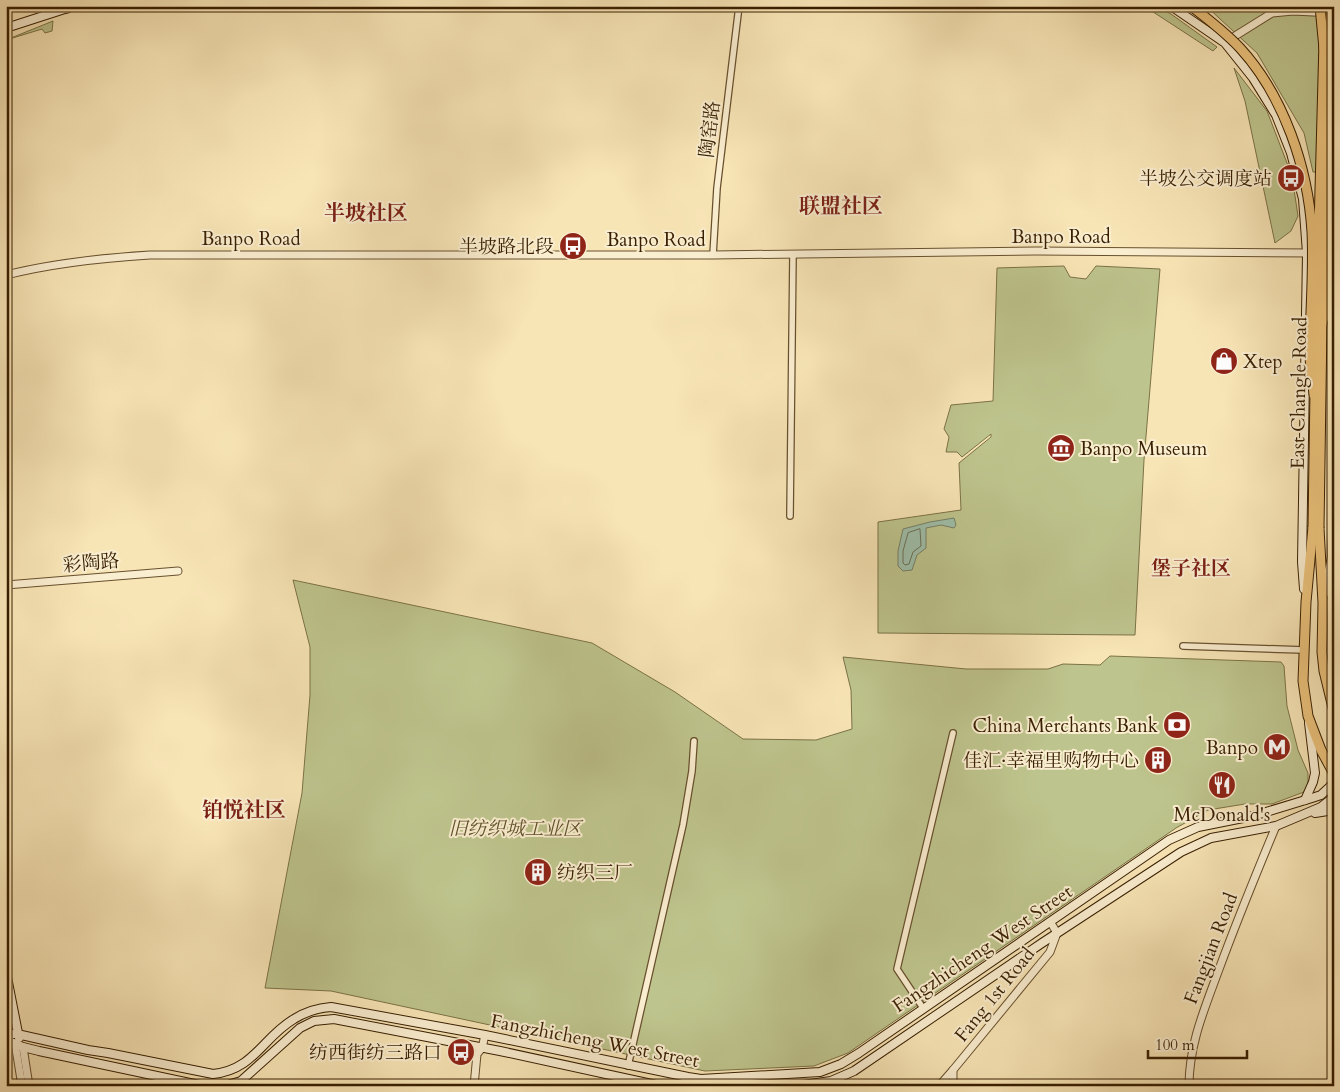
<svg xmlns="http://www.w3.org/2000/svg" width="1340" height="1092" font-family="Cardo,'Noto Serif SC',serif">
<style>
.green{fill:#bec48d;stroke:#7b7246}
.water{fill:#9ebfaa;stroke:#757f66}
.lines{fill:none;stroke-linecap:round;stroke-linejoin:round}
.shore{stroke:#6b6f55;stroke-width:1}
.minor-casing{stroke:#68502e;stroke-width:8}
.tertiary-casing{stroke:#68502e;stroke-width:9}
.secondary-casing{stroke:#381f00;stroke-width:10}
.primary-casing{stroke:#381f00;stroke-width:11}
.trunk-casing{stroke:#381f00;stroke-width:11}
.minor{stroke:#faeed0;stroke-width:5.5}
.tertiary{stroke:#faeed0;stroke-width:7}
.secondary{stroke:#faeed0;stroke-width:8}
.primary{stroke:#ecc27b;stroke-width:9}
.trunk{stroke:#ecc27b;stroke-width:9}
.primary-bridge-casing{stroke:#381f00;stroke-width:11;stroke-linecap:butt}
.trunk-bridge-casing{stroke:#381f00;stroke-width:11;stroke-linecap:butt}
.primary-bridge{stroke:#ecc27b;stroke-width:9}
.trunk-bridge{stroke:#ecc27b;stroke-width:9}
.labels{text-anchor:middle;stroke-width:4;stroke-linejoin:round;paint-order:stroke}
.street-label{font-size:19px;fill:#381f00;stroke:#faeed0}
.poi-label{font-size:19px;fill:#381f00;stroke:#faeed0;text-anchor:end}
.park-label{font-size:19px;font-style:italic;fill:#60512a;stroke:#faeed0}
.neighbourhood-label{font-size:20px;font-weight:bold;fill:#7a1f14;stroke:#faeed0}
.quarter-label{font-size:21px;font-weight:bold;fill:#7a1f14;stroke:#faeed0}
</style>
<rect width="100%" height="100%" fill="#f8e5b6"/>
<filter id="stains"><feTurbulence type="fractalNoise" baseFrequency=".004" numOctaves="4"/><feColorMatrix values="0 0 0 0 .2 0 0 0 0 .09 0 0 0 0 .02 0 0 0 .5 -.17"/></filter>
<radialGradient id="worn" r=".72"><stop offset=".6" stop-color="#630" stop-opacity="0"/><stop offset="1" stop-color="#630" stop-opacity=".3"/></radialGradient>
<!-- green -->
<g class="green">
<path d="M1144,6H1156L1171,14L1217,47L1213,51Z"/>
<path d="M1206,6H1334V173L1313,172L1304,133L1257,53Z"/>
<path d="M53,21L52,31L45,33L42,29L6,40Z"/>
<path d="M1234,68L1267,111L1292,176L1298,216L1291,231L1275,243L1245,101Z"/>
<path d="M1064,266L1070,277L1086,279L1096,266L1160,269L1144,460L1135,635L878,633V522L961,510L959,463L991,437V434L962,457L957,452H946L949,437L944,429L951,405L993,401L997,268Z"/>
<path d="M293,580L592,643L675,692L743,739L816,740L852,729L851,690L843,657L966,669H1048L1063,664L1100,665L1110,656L1281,662L1284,666L1287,706L1298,750L1308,773V785L1304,792L1272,804H1245L1208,810L1176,828L848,1053L814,1066L705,1071L331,991L265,988L302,793L310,695V647Z"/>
</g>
<!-- water -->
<path class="water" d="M954,518L956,525L954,528L941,525L926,528V548L917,555L912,570L903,571L898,566V551L903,529L930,522Z"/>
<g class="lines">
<!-- shore -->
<path class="shore" d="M920,529L921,546L913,552L909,564L905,565L903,563V551L908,533Z"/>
<!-- minor casing -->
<g class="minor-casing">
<g id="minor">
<path d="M713,255L717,188L739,6"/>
<path d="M790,516L793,254"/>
<path d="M1183,646L1304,650"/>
<path d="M923,1008L897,969L953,733"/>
<path d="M628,1066L683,825L692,771L694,741"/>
</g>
</g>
<!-- tertiary casing -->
<g class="tertiary-casing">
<g id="tertiary">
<path d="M1227,41L1272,13L1293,11L1334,13"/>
<path d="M6,275C54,263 101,258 150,255H713L1036,251L1312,253"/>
<path d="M6,585L178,571"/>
<path d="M15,1043L22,1086"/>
<path d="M23,1047L29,1086"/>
<path d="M474,1086L477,1054L482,1048L485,1035"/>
<path d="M939,1086L953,1070"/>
<path d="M953,1086V1070L1050,952L1057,933L1051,923"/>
<path d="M1189,1086C1189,1045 1204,1010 1218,972C1236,923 1256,874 1276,826"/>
</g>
</g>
<!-- secondary casing -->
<g class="secondary-casing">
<g id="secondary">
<path d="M1171,6L1225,43L1253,78L1276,115L1291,153L1303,199L1307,253L1302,562L1304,589"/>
<path d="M6,28L71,7"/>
<path d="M1324,594L1332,557L1334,501"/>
<path d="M1305,800L1313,782L1315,773L1309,723"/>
<path d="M1315,813L1334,810"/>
<path d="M6,972L19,1038"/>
<path d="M6,1034H17L88,1050L108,1053L213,1074C254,1070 263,1037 294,1019C305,1012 318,1008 331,1007L485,1035L688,1077L701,1079L820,1072L841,1064L859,1053L1169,840L1198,827L1253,816L1312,798L1321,795L1334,783"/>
<path d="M6,1040L23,1047L39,1051L204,1086"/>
<path d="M224,1086L241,1081L300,1028L314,1021L334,1019L500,1051L661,1086"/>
<path d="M796,1086L831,1081L854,1071L1042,943L1181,852L1211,838L1276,826L1321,807L1334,797"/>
</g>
</g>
<!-- primary casing -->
<g class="primary-casing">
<g id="primary">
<path d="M1313,527L1306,602L1303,681L1308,716L1321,750L1334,774"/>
<path d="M1319,528L1323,603L1322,652L1324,671L1334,712"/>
</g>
</g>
<!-- trunk casing -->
<g class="trunk-casing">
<path id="trunk" d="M67,8L69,6"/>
</g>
<!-- minor -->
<use href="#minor" class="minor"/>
<!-- tertiary -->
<use href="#tertiary" class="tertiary"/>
<!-- secondary -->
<use href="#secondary" class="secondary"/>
<!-- primary -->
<use href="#primary" class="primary"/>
<!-- trunk -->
<use href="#trunk" class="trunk"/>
<!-- primary-bridge casing -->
<g class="primary-bridge-casing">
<g id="primary-bridge">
<path d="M1315,376L1324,41"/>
<path d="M1313,527L1315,389"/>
<path d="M1319,528L1322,324L1329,128L1331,6"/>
</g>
</g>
<!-- trunk-bridge casing -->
<g class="trunk-bridge-casing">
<g id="trunk-bridge">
<path d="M1191,6C1208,19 1225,32 1240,48C1284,96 1308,168 1312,232C1314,272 1310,313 1310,354C1310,367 1313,381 1314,395"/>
<path d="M1320,6L1324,49"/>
<path d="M1322,324L1330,295L1334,220"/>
</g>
</g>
<!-- primary-bridge -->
<use href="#primary-bridge" class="primary-bridge"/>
<!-- trunk-bridge -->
<use href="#trunk-bridge" class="trunk-bridge"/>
</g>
<!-- icons -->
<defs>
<g id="bus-disc" transform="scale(1.4375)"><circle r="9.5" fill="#8f2418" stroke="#faeed0"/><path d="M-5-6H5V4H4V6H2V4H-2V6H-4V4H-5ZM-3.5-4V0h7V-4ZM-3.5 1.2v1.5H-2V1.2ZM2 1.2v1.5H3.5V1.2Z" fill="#fff"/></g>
<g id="shop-disc" transform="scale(1.4375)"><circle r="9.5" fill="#8f2418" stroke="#faeed0"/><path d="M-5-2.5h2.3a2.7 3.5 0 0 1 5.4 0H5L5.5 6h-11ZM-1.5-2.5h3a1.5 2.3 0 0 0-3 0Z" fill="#fff"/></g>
<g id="museum-disc" transform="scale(1.4375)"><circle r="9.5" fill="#8f2418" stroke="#faeed0"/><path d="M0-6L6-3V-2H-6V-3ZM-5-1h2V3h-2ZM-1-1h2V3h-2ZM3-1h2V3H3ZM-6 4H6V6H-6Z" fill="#fff"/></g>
<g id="bank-disc" transform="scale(1.4375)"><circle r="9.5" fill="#8f2418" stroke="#faeed0"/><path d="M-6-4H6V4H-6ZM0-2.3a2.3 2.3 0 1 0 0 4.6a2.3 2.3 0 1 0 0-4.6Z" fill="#fff"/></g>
<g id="metro-disc" transform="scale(1.4375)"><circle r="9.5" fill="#8f2418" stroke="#faeed0"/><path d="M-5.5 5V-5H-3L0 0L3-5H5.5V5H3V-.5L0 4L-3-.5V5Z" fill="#fff"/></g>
<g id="building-disc" transform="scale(1.4375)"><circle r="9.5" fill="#8f2418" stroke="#faeed0"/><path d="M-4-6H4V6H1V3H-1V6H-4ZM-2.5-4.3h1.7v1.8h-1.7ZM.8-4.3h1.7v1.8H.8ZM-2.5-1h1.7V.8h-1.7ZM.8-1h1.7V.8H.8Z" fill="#fff"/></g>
<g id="restaurant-disc" transform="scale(1.4375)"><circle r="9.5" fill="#8f2418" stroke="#faeed0"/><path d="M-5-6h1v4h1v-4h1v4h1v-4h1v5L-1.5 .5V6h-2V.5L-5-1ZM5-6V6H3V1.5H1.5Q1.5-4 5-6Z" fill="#fff"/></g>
</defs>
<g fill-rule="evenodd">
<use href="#bus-disc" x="1291" y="178"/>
<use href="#bus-disc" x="573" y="246"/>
<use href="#shop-disc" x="1224" y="361"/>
<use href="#museum-disc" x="1061" y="448"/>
<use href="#bank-disc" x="1177" y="725"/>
<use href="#metro-disc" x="1277" y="747"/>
<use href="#building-disc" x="1158" y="760"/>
<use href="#restaurant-disc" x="1222" y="785"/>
<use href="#building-disc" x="538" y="872"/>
<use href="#bus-disc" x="461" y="1052"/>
</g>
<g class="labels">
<!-- street labels -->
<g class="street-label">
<text transform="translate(709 129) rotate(-83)" y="7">陶窑路</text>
<text x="1061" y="243">Banpo Road</text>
<text x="251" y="245">Banpo Road</text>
<text x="656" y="246">Banpo Road</text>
<text transform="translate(1298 393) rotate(-89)" y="7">East Changle Road</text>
<text transform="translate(91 562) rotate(-5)" y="7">彩陶路</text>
<text transform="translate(982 948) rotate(-34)" y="7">Fangzhicheng West Street</text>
<text transform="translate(1210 948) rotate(-69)" y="7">Fangjian Road</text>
<text transform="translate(994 994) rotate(-51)" y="7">Fang 1st Road</text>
<text transform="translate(595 1040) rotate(11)" y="7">Fangzhicheng West Street</text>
</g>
<!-- poi labels -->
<g class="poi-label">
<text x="1272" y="185">半坡公交调度站</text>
<text x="554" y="253">半坡路北段</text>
<text x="1243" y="368" text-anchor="start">Xtep</text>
<text x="1080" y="455" text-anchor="start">Banpo Museum</text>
<text x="1158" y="732">China Merchants Bank</text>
<text x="1258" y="754">Banpo</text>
<text x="1139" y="767">佳汇·幸福里购物中心</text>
<text x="1222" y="821" text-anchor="middle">McDonald's</text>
<text x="557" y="879" text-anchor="start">纺织三厂</text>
<text x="442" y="1059">纺西街纺三路口</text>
</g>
<!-- park labels -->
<g class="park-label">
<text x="515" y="835">旧纺织城工业区</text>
</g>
<!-- neighbourhood labels -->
<g class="neighbourhood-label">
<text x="1191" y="575">堡子社区</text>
</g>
<!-- quarter labels -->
<g class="quarter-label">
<text x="841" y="213">联盟社区</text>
<text x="366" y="220">半坡社区</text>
<text x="244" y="817">铂悦社区</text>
</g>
</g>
<!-- margin -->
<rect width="1340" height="1092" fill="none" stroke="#f8e5b6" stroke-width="25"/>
<rect x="8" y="8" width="1325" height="1077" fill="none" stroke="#381f00" stroke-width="2.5"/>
<rect x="12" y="12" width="1315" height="1067" fill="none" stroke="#381f00"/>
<!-- scale -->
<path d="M1148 1050v8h99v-8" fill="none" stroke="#381f00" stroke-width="2.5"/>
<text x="1155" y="1050" font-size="15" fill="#381f00" stroke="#faeed0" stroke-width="4" paint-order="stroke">100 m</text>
<rect width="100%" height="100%" filter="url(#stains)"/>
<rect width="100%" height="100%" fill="url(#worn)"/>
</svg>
